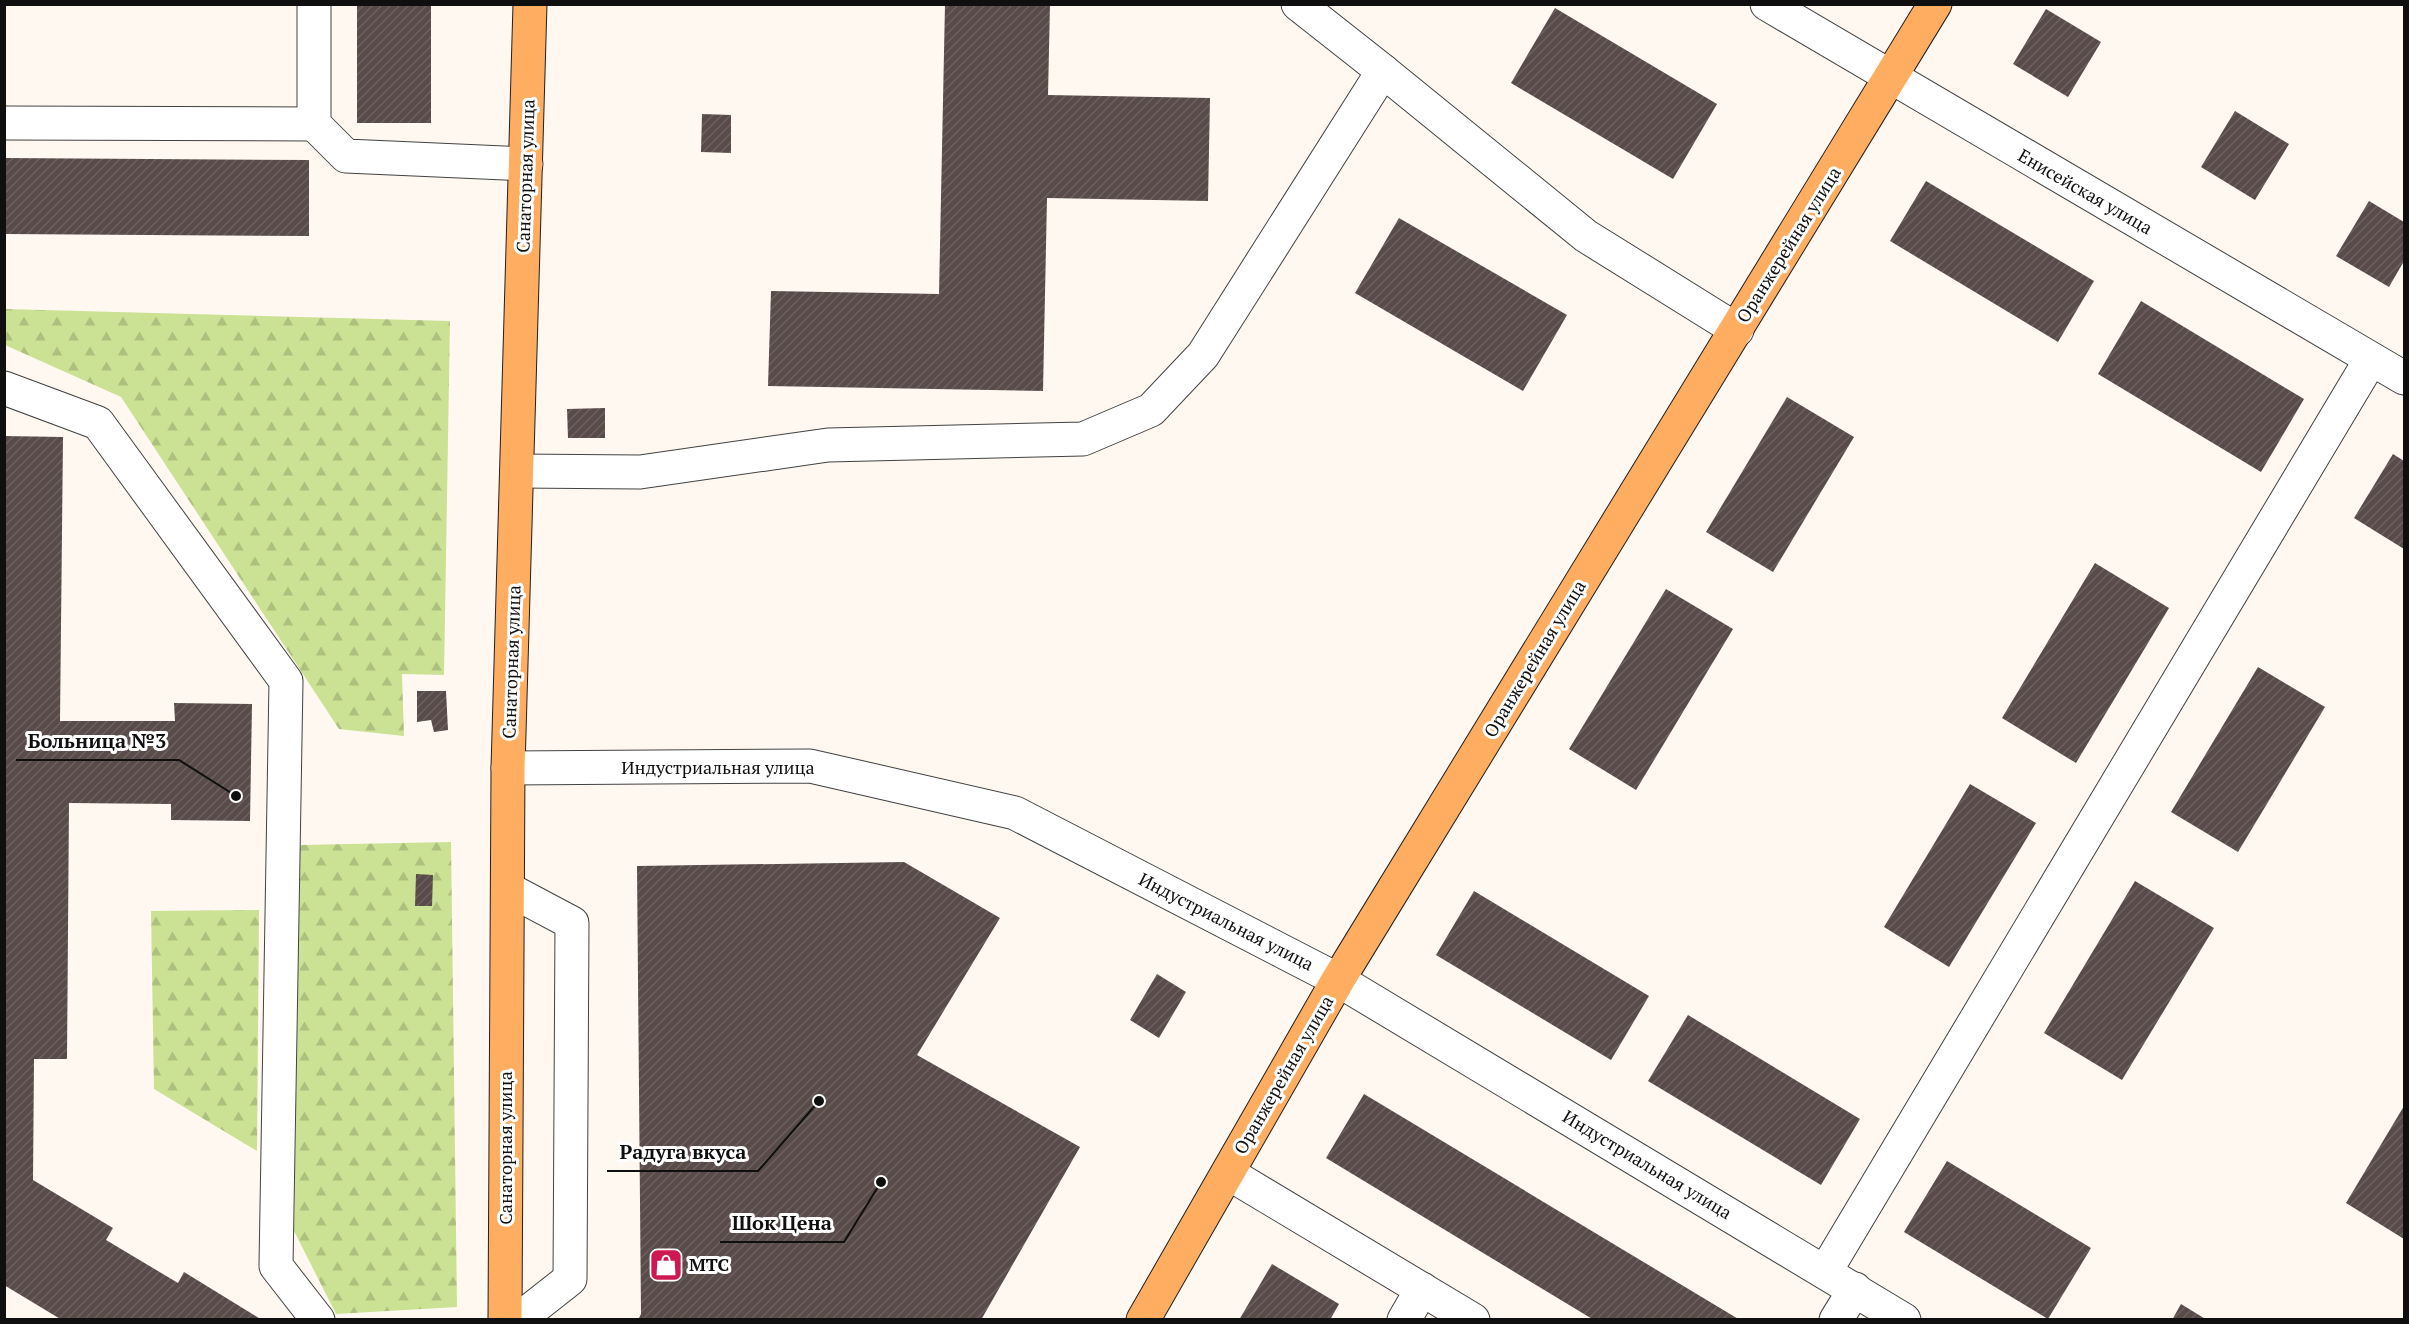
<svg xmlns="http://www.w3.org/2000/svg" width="2409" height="1324" font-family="'PT Serif',serif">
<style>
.forest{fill:url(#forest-firs)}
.building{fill:url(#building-hatch)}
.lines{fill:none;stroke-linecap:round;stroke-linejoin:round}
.minor-casing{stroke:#424242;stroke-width:35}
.major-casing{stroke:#202020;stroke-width:35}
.minor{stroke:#fff;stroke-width:33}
.major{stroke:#ffad60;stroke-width:33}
.labels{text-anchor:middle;stroke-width:6;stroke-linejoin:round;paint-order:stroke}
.street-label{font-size:18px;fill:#0f0f0f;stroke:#fff}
.poi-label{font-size:18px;font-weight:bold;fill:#0f0f0f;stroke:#fff;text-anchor:start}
.leader{fill:none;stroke:#0f0f0f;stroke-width:2}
.callout-dot{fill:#0f0f0f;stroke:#fff;stroke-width:2}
.callout-label{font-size:20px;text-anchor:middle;font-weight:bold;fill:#0f0f0f;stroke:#fff;stroke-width:6;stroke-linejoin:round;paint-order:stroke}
</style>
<defs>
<pattern id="forest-firs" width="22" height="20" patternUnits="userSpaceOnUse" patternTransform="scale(1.5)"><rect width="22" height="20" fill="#cbe193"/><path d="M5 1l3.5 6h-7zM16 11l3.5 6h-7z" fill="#adc07e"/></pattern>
<pattern id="building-hatch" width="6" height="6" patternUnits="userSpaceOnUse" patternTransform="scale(1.5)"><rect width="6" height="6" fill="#594b4a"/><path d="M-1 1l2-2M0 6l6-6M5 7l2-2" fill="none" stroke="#6c6160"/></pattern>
</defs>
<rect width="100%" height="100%" fill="#fff8f0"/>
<!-- forest -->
<g class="forest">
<path d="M5,309L450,321L444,675L402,674L404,736L339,729L121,397L5,345Z"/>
<path d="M451,842L457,1307L336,1314L294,1231L300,845Z"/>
<path d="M259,910L257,1151L154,1089L151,911Z"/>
</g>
<!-- building -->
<g class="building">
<rect x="357" y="4" width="74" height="119"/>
<path d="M945,4H1050L1048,95L1210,98L1208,201L1047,198L1043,391L768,386L771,291L939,294Z"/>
<path d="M1555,8L1717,104L1673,179L1511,83Z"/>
<path d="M2046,9L2101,42L2068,97L2013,64Z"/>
<path d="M2235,111L2289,144L2255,200L2201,167Z"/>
<path d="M702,114L731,115V153L701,152Z"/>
<path d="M5,158L309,160V236L5,234Z"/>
<path d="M1926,181L2094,281L2058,342L1890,241Z"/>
<path d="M2369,201L2404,222V261L2389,287L2336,256Z"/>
<path d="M1399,218L1567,315L1523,391L1355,293Z"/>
<path d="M2141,301L2304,399L2261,472L2098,374Z"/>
<path d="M1787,397L1854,437L1773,572L1706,532Z"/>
<path d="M605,408V438H568L567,409Z"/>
<path d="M4,436L63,437L60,721H175L174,703L252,704L250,821L171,820V804L69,803L67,1059H34L33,1180L113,1228L106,1240L178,1283L184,1272L262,1320H62L4,1285Z"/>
<path d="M2393,454L2404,461V549L2354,518Z"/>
<path d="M2095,563L2169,608L2076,763L2002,718Z"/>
<path d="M1666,589L1733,629L1636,790L1569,749Z"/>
<path d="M2258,667L2325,707L2238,852L2171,812Z"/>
<path d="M417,691H446L448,730L434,732L431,720L417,722Z"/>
<path d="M1970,784L2036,823L1949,967L1884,927Z"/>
<path d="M904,862L1000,918L917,1055L1080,1147L981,1320H638L641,1314L637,866Z"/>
<path d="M416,874L433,875L432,906H415Z"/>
<path d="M2135,881L2214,928L2122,1080L2044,1033Z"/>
<path d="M1474,891L1649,996L1611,1060L1436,955Z"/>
<path d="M1157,974L1186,992L1159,1038L1130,1020Z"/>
<path d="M1688,1015L1860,1119L1821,1185L1648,1081Z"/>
<path d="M1364,1094L1740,1320H1594L1326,1158Z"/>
<path d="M2404,1106V1239L2346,1203Z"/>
<path d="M1947,1161L2091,1248L2048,1319L1904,1232Z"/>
<path d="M1272,1264L1339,1304L1330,1320H1239Z"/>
<path d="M2181,1304L2207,1320H2172Z"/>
</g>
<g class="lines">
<!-- minor casing -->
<g class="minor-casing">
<g id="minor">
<path d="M1767,4L2404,378"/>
<path d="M1383,71L1586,236L1737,330"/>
<path d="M4,123L314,124V4"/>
<path d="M314,124L346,156L526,164"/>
<path d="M4,388L98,423L286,681L276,1266L318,1320"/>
<path d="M517,471L640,472L828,445L1083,439L1151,410L1203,355L1383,71L1298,4"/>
<path d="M508,768L810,766L1015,813L1338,980L1904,1320"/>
<path d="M508,889L572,923L570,1279L518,1320"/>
<path d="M1228,1173L1473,1320"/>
<path d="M1825,1272L2371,359"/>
<path d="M1404,1320L1422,1289"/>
<path d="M1836,1320L1855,1289"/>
</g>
</g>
<!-- major casing -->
<g class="major-casing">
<g id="major">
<path d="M505,1320L508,768L530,4"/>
<path d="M1143,1320L1338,980L1935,4"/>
</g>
</g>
<!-- minor -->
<use href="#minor" class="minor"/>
<!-- major -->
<use href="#major" class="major"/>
</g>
<!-- icons -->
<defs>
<g id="shop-square" transform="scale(1.725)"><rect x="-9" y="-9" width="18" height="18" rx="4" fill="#ce1852" stroke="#fff"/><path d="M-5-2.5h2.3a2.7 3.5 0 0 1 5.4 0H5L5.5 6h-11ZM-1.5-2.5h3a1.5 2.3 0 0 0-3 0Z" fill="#fff"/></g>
</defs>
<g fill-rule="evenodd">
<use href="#shop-square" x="666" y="1265"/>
</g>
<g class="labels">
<!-- street labels -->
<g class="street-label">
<text transform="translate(526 176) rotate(-88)" y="6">Санаторная улица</text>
<text transform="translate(2085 192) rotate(30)" y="6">Енисейская улица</text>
<text transform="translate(1789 245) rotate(-58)" y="6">Оранжерейная улица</text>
<text transform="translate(1535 659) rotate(-59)" y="6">Оранжерейная улица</text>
<text transform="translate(512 662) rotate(-88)" y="6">Санаторная улица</text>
<text x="718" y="774">Индустриальная улица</text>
<text transform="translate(1226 922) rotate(27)" y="6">Индустриальная улица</text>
<text transform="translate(1284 1075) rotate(-60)" y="6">Оранжерейная улица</text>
<text transform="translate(506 1148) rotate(-90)" y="6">Санаторная улица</text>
<text transform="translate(1647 1165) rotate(31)" y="6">Индустриальная улица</text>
</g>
<!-- poi labels -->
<g class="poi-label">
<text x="689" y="1271">МТС</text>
</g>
</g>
<!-- callouts -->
<path class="leader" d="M236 796L179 760H16M819 1101L758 1171H607M881 1182L844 1242H720"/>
<g class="callout-dot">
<circle cx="236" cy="796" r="6"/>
<circle cx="819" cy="1101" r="6"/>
<circle cx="881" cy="1182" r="6"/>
</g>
<g class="callout-label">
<text x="97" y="748">Больница №3</text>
<text x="683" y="1159">Радуга вкуса</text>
<text x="782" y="1230">Шок Цена</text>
</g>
<!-- border -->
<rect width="2409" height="1324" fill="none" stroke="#0f0f0f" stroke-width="12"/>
</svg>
